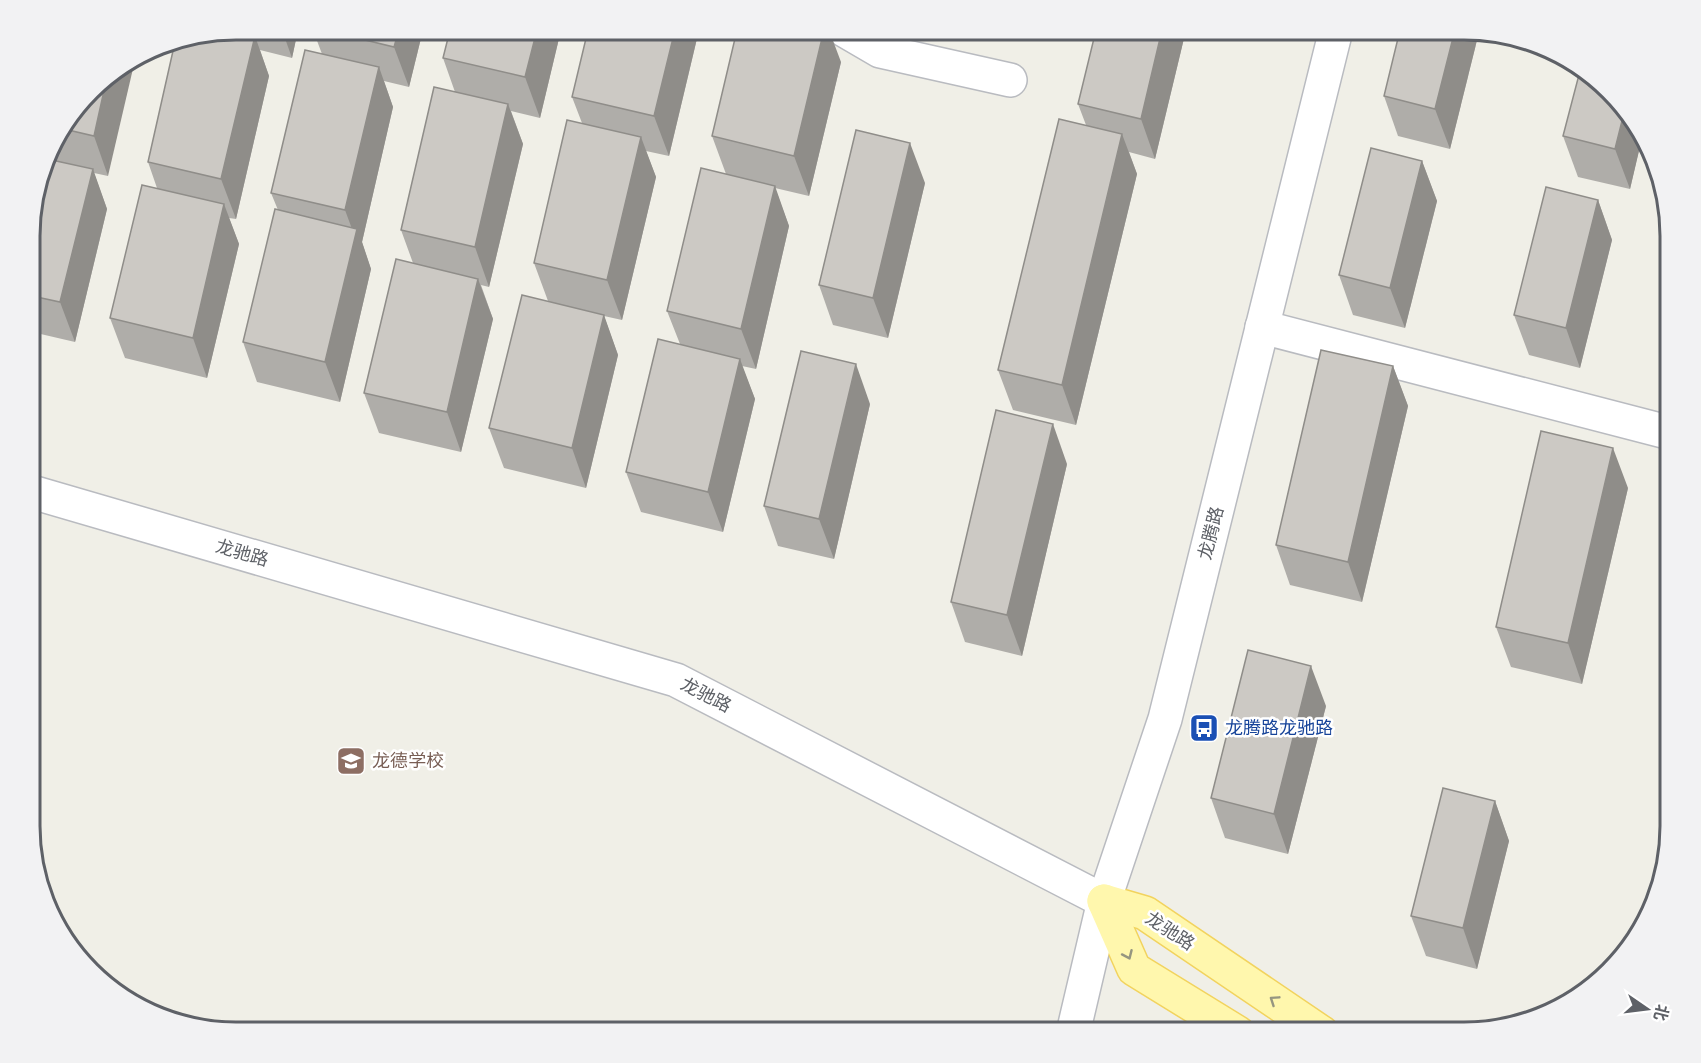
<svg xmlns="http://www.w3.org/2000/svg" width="1701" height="1063" font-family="Roboto,'Noto Sans SC',sans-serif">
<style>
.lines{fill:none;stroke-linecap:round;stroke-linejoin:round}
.minor-casing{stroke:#b9bbc0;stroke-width:36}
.major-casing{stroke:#f2d35e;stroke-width:36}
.minor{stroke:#fff;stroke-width:33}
.major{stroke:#fff7ad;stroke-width:33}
.wall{fill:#afada9}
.shaded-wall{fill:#8f8d89}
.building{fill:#ccc9c4;stroke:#8f8d89;stroke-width:1.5}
.oneway{stroke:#969680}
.labels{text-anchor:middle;stroke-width:5;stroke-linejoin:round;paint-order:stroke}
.street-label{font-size:18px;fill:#5e6167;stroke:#fff}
.transit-label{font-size:18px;fill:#164399;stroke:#fff;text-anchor:start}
.education-label{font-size:18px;fill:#785e54;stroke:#fff;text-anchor:start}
.rim{fill:none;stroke:#5e6167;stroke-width:3}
</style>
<rect width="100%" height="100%" fill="#f0efe7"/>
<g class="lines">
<!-- minor casing -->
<g class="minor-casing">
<g id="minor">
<path d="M844,30L880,51L1010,80"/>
<path d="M1262,327L1671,433"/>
<path d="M32,492L676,680L1104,901"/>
<path d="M1073,1033L1104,901L1165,719L1336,30"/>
</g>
</g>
<!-- major casing -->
<g class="major-casing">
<g id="major">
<path d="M1104,901L1145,913L1322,1033"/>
<path d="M1104,901L1134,969L1238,1033"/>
</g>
</g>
<!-- minor -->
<use href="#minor" class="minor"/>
<!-- major -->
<use href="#major" class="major"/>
</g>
<!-- wall -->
<g class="wall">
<path d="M237,30H298L292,58L260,50L269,76L236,219L229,218L239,244L207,378L125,358L110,318L157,188L148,162L175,42Z"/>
<path d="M313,30H423L409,87L384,81L393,107L362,242L371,269L340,402L257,382L243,342L278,210L271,193L322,54Z"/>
<path d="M450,30H561L540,118L511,111L523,144L489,287L481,285L493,319L461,452L379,433L364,393L413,263L401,230L455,92L443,58Z"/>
<path d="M699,30L669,156L646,151L656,177L622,320L604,316L618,355L586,488L504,468L489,428L548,301L534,263L582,123L572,97Z"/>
<path d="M1186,30L1155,159L1129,152L1137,174L1076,425L1013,410L998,370L1086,125L1078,104Z"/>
<path d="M1464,30L1479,32L1450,149L1398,136L1384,96Z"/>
<path d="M841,62L809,196L775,188L789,226L756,369L742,366L755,399L723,532L641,512L626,472L680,344L667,311L726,174L712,136Z"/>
<path d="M100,82L108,176L94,173L107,209L75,342L32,332V210L51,145Z"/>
<path d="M1643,133L1630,189L1578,177L1563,136Z"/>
<path d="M1422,161L1437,201L1405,328L1353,315L1339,275Z"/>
<path d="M925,183L888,338L833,325L819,285Z"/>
<path d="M1598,200L1612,240L1580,368L1529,355L1514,315Z"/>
<path d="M1393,366L1408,406L1362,602L1290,585L1276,545Z"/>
<path d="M870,404L834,559L778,546L764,506Z"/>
<path d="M1067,464L1022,656L965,642L951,602Z"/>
<path d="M1628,488L1582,684L1511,667L1496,627Z"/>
<path d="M1326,706L1288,854L1225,838L1211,798Z"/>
<path d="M1495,801L1509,841L1477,969L1426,956L1411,916Z"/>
</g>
<!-- shaded-wall -->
<g class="shaded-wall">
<path d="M282,30H298L292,58Z"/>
<path d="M399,30H423L409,87L394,47Z"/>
<path d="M537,30H561L540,118L525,77Z"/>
<path d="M675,30H699L669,156L654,116Z"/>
<path d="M824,30H829L841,62L809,196L794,156Z"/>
<path d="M1162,30H1186L1155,159L1141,119Z"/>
<path d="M1455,30H1464L1479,32L1450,149L1435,109Z"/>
<path d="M255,36L269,76L236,219L221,179Z"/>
<path d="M135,60L108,176L94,136L107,77Z"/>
<path d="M379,67L393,107L362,242L371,269L340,402L325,362L355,237L345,210Z"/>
<path d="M508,104L523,144L489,287L475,247Z"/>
<path d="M1624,113L1643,134L1630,189L1615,149Z"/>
<path d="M1122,134L1137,174L1076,425L1062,385Z"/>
<path d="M641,137L656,177L622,320L607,280Z"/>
<path d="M910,143L925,183L888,338L873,298Z"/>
<path d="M1422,161L1437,201L1405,328L1390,288Z"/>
<path d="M93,169L107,209L75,342L60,302Z"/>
<path d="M775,186L789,226L756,369L741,329Z"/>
<path d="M1598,200L1612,240L1580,368L1566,328Z"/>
<path d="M224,204L239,244L207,378L193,338Z"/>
<path d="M478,279L493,319L461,452L447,412Z"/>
<path d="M604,315L618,355L586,488L572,448Z"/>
<path d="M740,359L755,399L723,532L708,492Z"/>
<path d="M856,364L870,404L834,559L819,519Z"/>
<path d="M1393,366L1408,406L1362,602L1348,562Z"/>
<path d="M1053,424L1067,464L1022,656L1007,615Z"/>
<path d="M1613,448L1628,488L1582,684L1568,643Z"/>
<path d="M1311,666L1326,706L1288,854L1274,814Z"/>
<path d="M1495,801L1509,841L1477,969L1463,928Z"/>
</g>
<!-- building -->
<g class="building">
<path d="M324,30H399L394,47Z"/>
<path d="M450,30H537L525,77L443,58Z"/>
<path d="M588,30H675L654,116L572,97Z"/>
<path d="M737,30H824L794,156L712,136Z"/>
<path d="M1096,30H1162L1141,119L1078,104Z"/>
<path d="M1400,30H1455L1435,109L1384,96Z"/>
<path d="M233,31L255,36L221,179L148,162L175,42Z"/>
<path d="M305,50L379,67L345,210L271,193Z"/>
<path d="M1581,67L1624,113L1615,149L1563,136Z"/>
<path d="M107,77L94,136L64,129L100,82Z"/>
<path d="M434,87L508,104L475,247L401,230Z"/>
<path d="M1059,119L1122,134L1062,385L998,370Z"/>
<path d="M567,120L641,137L607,280L534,263Z"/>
<path d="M856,130L910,143L873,298L819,285Z"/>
<path d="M1371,148L1422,161L1390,288L1339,275Z"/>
<path d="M47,159L93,169L60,302L32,296V210Z"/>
<path d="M701,168L775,186L741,329L667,311Z"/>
<path d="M142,185L224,204L193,338L110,318Z"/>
<path d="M1546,187L1598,200L1566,328L1514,315Z"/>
<path d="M275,209L357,229L325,362L243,342Z"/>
<path d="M396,259L478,279L447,412L364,393Z"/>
<path d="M522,295L604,315L572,448L489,428Z"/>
<path d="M658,339L740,359L708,492L626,472Z"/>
<path d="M1321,350L1393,366L1348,562L1276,545Z"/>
<path d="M801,351L856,364L819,519L764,506Z"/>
<path d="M996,410L1053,424L1007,615L951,602Z"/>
<path d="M1541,431L1613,448L1568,643L1496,627Z"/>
<path d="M1248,650L1311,666L1274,814L1211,798Z"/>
<path d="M1443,788L1495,801L1463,928L1411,916Z"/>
</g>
<!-- one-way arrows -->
<defs><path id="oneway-chevron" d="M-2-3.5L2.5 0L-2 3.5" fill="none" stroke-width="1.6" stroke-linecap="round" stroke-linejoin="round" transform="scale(1.5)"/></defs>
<g class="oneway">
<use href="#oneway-chevron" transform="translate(1128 955) rotate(66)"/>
<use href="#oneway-chevron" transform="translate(1274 1000) rotate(-146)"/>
</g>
<!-- icons -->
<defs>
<g id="bus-square" transform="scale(1.5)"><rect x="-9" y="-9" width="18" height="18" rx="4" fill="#1a4fb4" stroke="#fff"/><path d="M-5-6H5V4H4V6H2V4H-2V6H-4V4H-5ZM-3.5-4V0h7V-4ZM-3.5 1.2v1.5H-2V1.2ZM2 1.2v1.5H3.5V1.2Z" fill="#fff"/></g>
<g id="school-square" transform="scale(1.5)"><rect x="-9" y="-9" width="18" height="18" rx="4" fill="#8d6e63" stroke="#fff"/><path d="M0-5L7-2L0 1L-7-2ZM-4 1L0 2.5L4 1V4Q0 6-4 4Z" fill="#fff"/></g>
</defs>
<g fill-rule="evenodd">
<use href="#bus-square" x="1204" y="728"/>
<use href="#school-square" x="351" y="761"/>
</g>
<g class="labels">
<!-- street labels -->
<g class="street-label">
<text transform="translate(1211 533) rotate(-76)" y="6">龙腾路</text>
<text transform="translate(242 553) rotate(16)" y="6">龙驰路</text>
<text transform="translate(706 695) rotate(27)" y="6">龙驰路</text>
<text transform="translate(1170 931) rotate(33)" y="6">龙驰路</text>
</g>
<!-- transit labels -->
<g class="transit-label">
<text x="1225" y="734">龙腾路龙驰路</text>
</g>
<!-- education labels -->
<g class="education-label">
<text x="372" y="767">龙德学校</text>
</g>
</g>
<!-- crop -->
<path d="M0 0H1701V1063H0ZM236 40H1464A196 196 0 0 1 1660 236V826A196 196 0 0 1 1464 1022H236A196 196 0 0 1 40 826V236A196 196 0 0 1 236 40Z" fill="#f2f2f3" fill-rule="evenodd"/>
<path class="rim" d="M236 40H1464A196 196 0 0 1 1660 236V826A196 196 0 0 1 1464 1022H236A196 196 0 0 1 40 826V236A196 196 0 0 1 236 40Z"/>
<!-- north arrow -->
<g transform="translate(1647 1009) rotate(104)" stroke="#ffffff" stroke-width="4.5" paint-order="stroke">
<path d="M0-4.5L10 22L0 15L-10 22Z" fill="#5e6167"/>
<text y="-9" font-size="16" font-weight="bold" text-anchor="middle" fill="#5e6167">北</text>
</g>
</svg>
